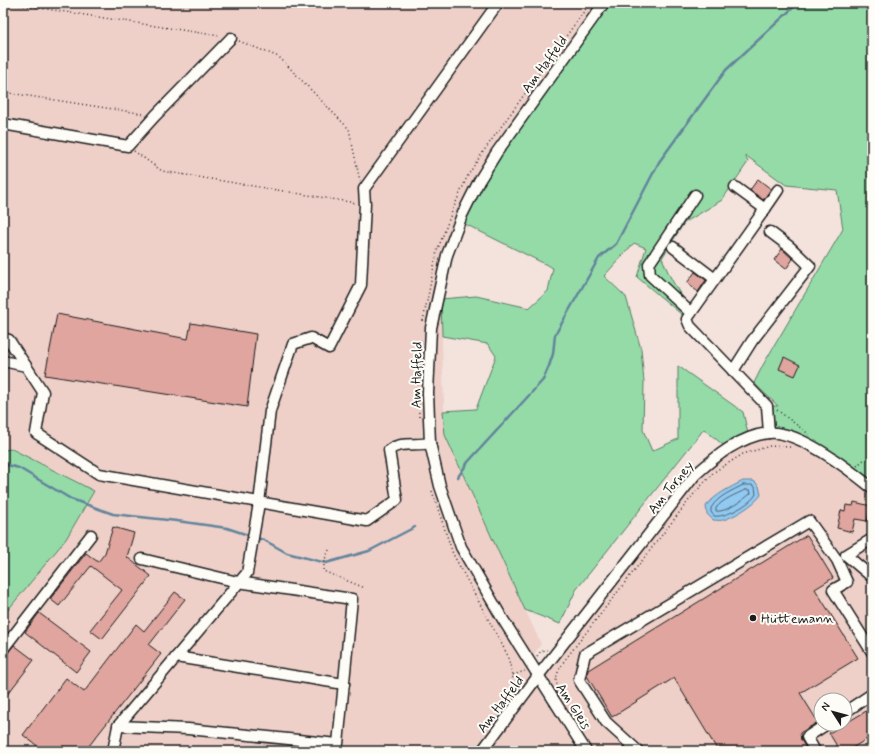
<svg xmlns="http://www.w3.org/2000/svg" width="875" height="754" font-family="Mynerve,sans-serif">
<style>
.built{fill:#eed0c9;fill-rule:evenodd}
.green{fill:#95dba8;stroke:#587c62}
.water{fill:#91c9f0;stroke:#62849b}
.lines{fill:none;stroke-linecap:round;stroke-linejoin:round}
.shore{stroke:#4b6171;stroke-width:1}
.stream{stroke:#62849b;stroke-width:2.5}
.building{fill:#dfa59e;stroke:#1c1c1c}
.minor-casing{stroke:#1c1c1c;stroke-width:13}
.path{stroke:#1c1c1c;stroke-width:1.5;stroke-dasharray:1 3;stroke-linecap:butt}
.minor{stroke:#fdfcf7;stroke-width:10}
.poi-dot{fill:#1c1c1c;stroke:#fdfcf7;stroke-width:1.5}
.labels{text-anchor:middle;stroke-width:4;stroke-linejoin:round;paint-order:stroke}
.street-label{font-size:14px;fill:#1c1c1c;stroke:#fdfcf7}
.poi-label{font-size:14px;fill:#1c1c1c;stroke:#fdfcf7;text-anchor:start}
</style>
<rect width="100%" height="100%" fill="#f4e2dc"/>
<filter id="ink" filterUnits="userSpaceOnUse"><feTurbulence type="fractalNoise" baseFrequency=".025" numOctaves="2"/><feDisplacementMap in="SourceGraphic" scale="8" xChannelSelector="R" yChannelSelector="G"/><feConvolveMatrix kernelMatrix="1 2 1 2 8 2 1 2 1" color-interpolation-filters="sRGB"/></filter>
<g filter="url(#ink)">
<!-- built -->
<path class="built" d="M3,3H604L479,181L440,281L445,436L541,644L529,661L538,676L695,475L749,438L792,437L872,486V751H3V616L66,539L94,491L12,449L3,450ZM821,700H845V724H821Z"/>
<!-- green -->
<g class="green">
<path d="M604,3H872V486L820,450L769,433L767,406H778L754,383L763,365L843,229L837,190L786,185L745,155L748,162L722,200L684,223L662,258C670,277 678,296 694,308L687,319L637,277L646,248L634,243L604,276L626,297L641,349L644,382L643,430L652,451L678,439V366L743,412L749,438L728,449L704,429L576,590L560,624L525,610L445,435L443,411L476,409L496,356L488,344L442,336L441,299L476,296L529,308L548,291L553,268L459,221L479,181Z"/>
<path d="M12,449L94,491L66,539L3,616V450Z"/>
</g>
<!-- water -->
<path class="water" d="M743,481H754L759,486L761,495C754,505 734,517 723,520C720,521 716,520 713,520L707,514L706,506C716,494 729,488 743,481Z"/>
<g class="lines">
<!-- shore -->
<g class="shore">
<path d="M743,485H752L755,487L756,494C751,504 725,518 714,516L711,512V508C718,496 732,491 743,485Z"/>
<path d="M745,490H750L751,493C745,499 725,513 716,511V508C723,499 735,495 745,490Z"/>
</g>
<!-- stream -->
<g class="stream">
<path d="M3,464L19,468L71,499L113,514L177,521L227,528L251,536"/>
<path d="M458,477L468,462L543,380L549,366L553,354L555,335L599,258L616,244L659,162L726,70L798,3"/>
<path d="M256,538L264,540L287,553L326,563L369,551L415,527"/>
</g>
</g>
<!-- building -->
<g class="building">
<path d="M758,179L771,189L763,200L750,190Z"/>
<path d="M782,249L793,259L786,269L774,260Z"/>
<path d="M695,272L706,280L698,292L687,283Z"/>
<path d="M57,314L188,339L191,323L256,334L247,407L45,375Z"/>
<path d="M784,357L800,365L795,376L779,369Z"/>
<path d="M854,502L871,506L867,521L855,519L852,532L837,528L841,510L845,511L846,505L853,506Z"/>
<path d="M113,527L134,533L127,557L151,576L102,639L90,630L122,590L91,566L59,606L50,599L86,553L98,562L105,553Z"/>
<path d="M807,535L833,578L815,589L858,658L800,693L818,722L800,733L801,740L808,751H718L674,678L612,717L587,676L588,670Z"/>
<path d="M175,592L185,599L149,645L161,654L85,751H38L40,748L23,735L66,678L84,692L136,624L144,631Z"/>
<path d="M39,613L91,652L76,672L25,632Z"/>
<path d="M14,645L34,660L3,700V659Z"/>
<path d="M868,710L872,718V736L847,751H840L829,733Z"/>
</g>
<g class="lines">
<!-- minor casing -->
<g class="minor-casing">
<g id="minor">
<path d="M3,124L128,146L155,116L231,38"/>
<path d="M735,187L765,209L778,190"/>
<path d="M695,195L649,264L650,275L691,313L687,319L690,326L767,406L769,433"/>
<path d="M673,247L715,279"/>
<path d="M691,313L765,209"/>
<path d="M3,338L9,340L43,392L36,433L99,474L367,521L397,500L389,450C401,441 416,446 430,443"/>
<path d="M3,361L26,366"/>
<path d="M733,371L752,341L810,266L790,247L770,232"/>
<path d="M872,539L846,555L872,577"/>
<path d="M3,649L91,535"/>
<path d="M176,657L344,684"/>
<path d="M845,712L872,694"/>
<path d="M118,726L188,729L338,744L352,599L238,582L142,559"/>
<path d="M113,751L118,726L247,573L259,503L270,411L293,344L311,338L329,348L361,285L365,204L364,189L498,3"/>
<path d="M482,751L538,676L695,475C716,456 739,437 768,433C797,429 850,470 872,488"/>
<path d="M586,751L502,618L461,547L440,486L430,443L428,393L431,328L447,255L462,215L479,181L497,152L604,3"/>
<path d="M638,751L606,722L579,680L585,654L809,521L837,560L847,582L833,590L872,652"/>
<path d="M815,751L807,737L827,724"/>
</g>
</g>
<!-- path -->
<g class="path">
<path d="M8,3L220,36"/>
<path d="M239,41L279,57L349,129L360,181"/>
<path d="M3,92L145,114"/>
<path d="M134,151L162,171L356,203"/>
<path d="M423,321L437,251L453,209L468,175L483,152L590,3"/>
<path d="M777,410L810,435"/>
<path d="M419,417L418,391L421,339"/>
<path d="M857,466L862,461L872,456"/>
<path d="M432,491L453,554L507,654L513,675L512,687L508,701"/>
<path d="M329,550L325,559L323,571L365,588"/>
<path d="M537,656L541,651L547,650"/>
<path d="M513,675L525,671"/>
<path d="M560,692C553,678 557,674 564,661L693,495L714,472L743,454L770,446L791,447"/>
</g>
<!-- minor -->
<use href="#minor" class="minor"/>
</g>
</g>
<!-- markers -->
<circle class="poi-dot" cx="753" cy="618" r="4"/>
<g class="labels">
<!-- street labels -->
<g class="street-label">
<text transform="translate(544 64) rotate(-54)" y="5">Am Haffeld</text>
<text transform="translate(416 375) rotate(-89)" y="5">Am Haffeld</text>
<text transform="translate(670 487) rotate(-51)" y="5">Am Torney</text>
<text transform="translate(500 704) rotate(-53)" y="5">Am Haffeld</text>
<text transform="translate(574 706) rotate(57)" y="5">Am Gleis</text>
</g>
<!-- poi labels -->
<g class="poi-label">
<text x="761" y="623">Hüttemann</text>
</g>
</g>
<!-- margin -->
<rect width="875" height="754" fill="none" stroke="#fdfcf7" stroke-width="16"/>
<rect x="8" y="8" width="859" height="738" fill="none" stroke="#1c1c1c" stroke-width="1.5" filter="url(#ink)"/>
<!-- north arrow -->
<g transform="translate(833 712) rotate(306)"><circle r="19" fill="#fdfcf7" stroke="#a3a29f"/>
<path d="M0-3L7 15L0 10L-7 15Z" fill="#1c1c1c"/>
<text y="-6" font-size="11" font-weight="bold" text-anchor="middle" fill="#1c1c1c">N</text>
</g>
</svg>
